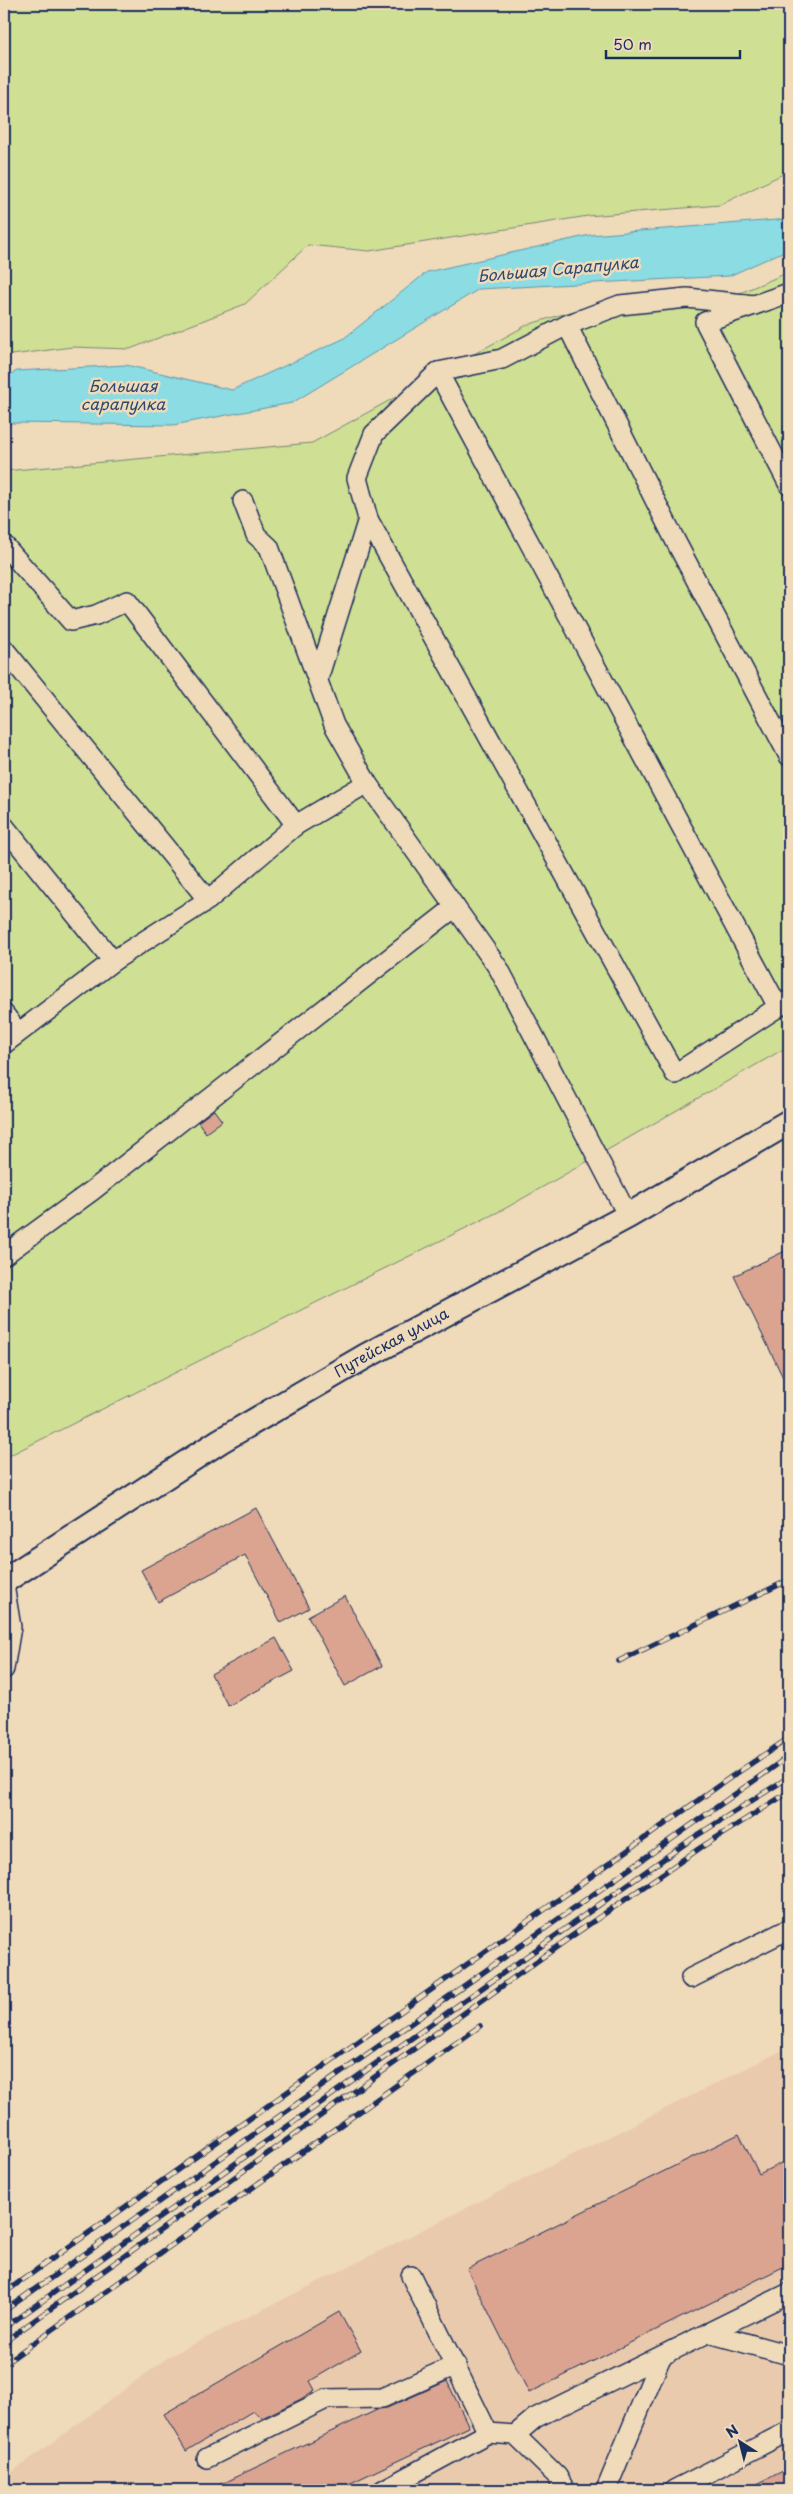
<svg xmlns="http://www.w3.org/2000/svg" width="793" height="2494" font-family="'Playpen Sans',sans-serif">
<style>
.built{fill:#e9caad}
.green{fill:#cfdf93;stroke:#758778}
.water{fill:#8bdce3;stroke:#5e97ae}
.building{fill:#daa490;stroke:#1b2f5e}
.lines{fill:none;stroke-linecap:round;stroke-linejoin:round}
.minor-casing{stroke:#1b2f5e;stroke-width:22}
.major-casing{stroke:#1b2f5e;stroke-width:28}
.minor{stroke:#efdab9;stroke-width:19}
.major{stroke:#efdab9;stroke-width:24}
.rail-casing{stroke:#1b2f5e;stroke-width:5.5}
.rail{stroke:#efdab9;stroke-width:4;stroke-dasharray:11;stroke-linecap:butt}
.labels{text-anchor:middle;stroke-width:5;stroke-linejoin:round;paint-order:stroke}
.street-label{font-size:15px;fill:#1b2f5e;stroke:#efdab9}
.water-label{font-size:16px;font-style:italic;fill:#2c4972;stroke:#efdab9}
</style>
<rect width="100%" height="100%" fill="#efdab9"/>
<filter id="ink" filterUnits="userSpaceOnUse"><feTurbulence type="fractalNoise" baseFrequency=".02" numOctaves="2"/><feDisplacementMap in="SourceGraphic" scale="10" xChannelSelector="R" yChannelSelector="G"/><feConvolveMatrix kernelMatrix="1 2 1 2 8 2 1 2 1" color-interpolation-filters="sRGB"/></filter>
<g filter="url(#ink)">
<!-- built -->
<path class="built" d="M789,2047V2490H4V2478L170,2356Z"/>
<!-- green -->
<g class="green">
<path d="M4,4H789V171L720,205L588,216L369,251L308,245L245,304L130,349L72,347L4,356Z"/>
<path d="M789,272V1046L506,1208L4,1458V471L312,443L527,325L580,309L658,296H733Z"/>
</g>
<!-- water -->
<path class="water" d="M789,219V249L729,276L479,289L292,403L173,425L11,423L4,430V378L17,371L126,365L232,390L343,339L427,272L590,235Z"/>
<!-- building -->
<g class="building">
<path d="M214,1110L222,1121L206,1133L198,1122Z"/>
<path d="M789,1249V1390L734,1276Z"/>
<path d="M256,1508L309,1608L281,1623L245,1555L158,1602L141,1570Z"/>
<path d="M345,1596L382,1666L345,1686L308,1616Z"/>
<path d="M276,1638L294,1671L228,1706L211,1674Z"/>
<path d="M739,2134L759,2174L789,2159V2264L529,2393L467,2269Z"/>
<path d="M339,2312L361,2351L310,2381L315,2390L301,2399L262,2418L253,2411L186,2451L164,2414Z"/>
<path d="M447,2381L469,2427L336,2490H208L379,2409L387,2408Z"/>
<path d="M789,2468V2490H745Z"/>
</g>
<g class="lines">
<!-- minor casing -->
<g class="minor-casing">
<g id="minor">
<path d="M789,293L705,322L789,485"/>
<path d="M567,325L676,542L789,756"/>
<path d="M438,372L778,1007"/>
<path d="M243,501L256,535L269,547L334,725L367,783L499,969L628,1216"/>
<path d="M368,519L675,1074L789,1000"/>
<path d="M4,545L71,621L96,615L127,601L296,825"/>
<path d="M4,649L208,900"/>
<path d="M318,679L368,519L357,478L374,434L438,372L502,359L567,325L620,305L687,298L754,305"/>
<path d="M4,826L113,961"/>
<path d="M4,1014L18,1032"/>
<path d="M4,1044L113,961L208,900L296,825L367,783"/>
<path d="M4,1255L93,1190L455,907"/>
<path d="M4,1585L11,1627L4,1669"/>
<path d="M691,1978L789,1929"/>
<path d="M411,2276L488,2433L515,2435L557,2476L565,2490"/>
<path d="M709,2333L789,2355"/>
<path d="M515,2435L535,2418L789,2293"/>
<path d="M207,2458L326,2399L382,2398L456,2365"/>
<path d="M383,2490L488,2433"/>
<path d="M606,2490L661,2357"/>
<path d="M674,2490L789,2431"/>
</g>
</g>
<!-- major casing -->
<g class="major-casing">
<g id="major">
<path id="s1" d="M4,1581L220,1441L366,1356L628,1216L789,1122"/>
</g>
</g>
<!-- minor -->
<use href="#minor" class="minor"/>
<!-- major -->
<use href="#major" class="major"/>
<!-- rail casing -->
<g class="rail-casing">
<g id="rail">
<path d="M619,1661L789,1580"/>
<path d="M4,2293L731,1777L789,1738"/>
<path d="M4,2311L789,1756"/>
<path d="M4,2328L693,1838L789,1777"/>
<path d="M4,2342L572,1936L700,1848L789,1792"/>
<path d="M4,2364L480,2026"/>
</g>
</g>
<!-- rail -->
<use href="#rail" class="rail"/>
</g>
</g>
<g class="labels">
<!-- street labels -->
<g class="street-label">
<text dy="5" stroke="none"><textPath href="#s1" startOffset="455">Путейская улица</textPath></text>
</g>
<!-- water labels -->
<g class="water-label">
<text transform="translate(558 269) rotate(-5)" y="6">Большая Сарапулка</text>
<text x="123" y="392">Большая<tspan x="123" dy="18">сарапулка</tspan></text>
</g>
</g>
<!-- margin -->
<rect width="793" height="2494" fill="none" stroke="#efdab9" stroke-width="20"/>
<rect x="10" y="10" width="773" height="2474" fill="none" stroke="#1b2f5e" stroke-width="2" filter="url(#ink)"/>
<!-- north arrow -->
<g transform="translate(740 2442) rotate(324)" stroke="#efdab9" stroke-width="4" paint-order="stroke">
<path d="M0-4L9 19L0 12L-9 19Z" fill="#1b2f5e"/>
<text y="-8" font-size="14" font-weight="bold" text-anchor="middle" fill="#1b2f5e">N</text>
</g>
<!-- scale -->
<path d="M606 50v8h134v-8" fill="none" stroke="#1b2f5e" stroke-width="2.5"/>
<text x="613" y="50" font-size="15" fill="#1b2f5e" stroke="#efdab9" stroke-width="4" paint-order="stroke">50 m</text>
</svg>
